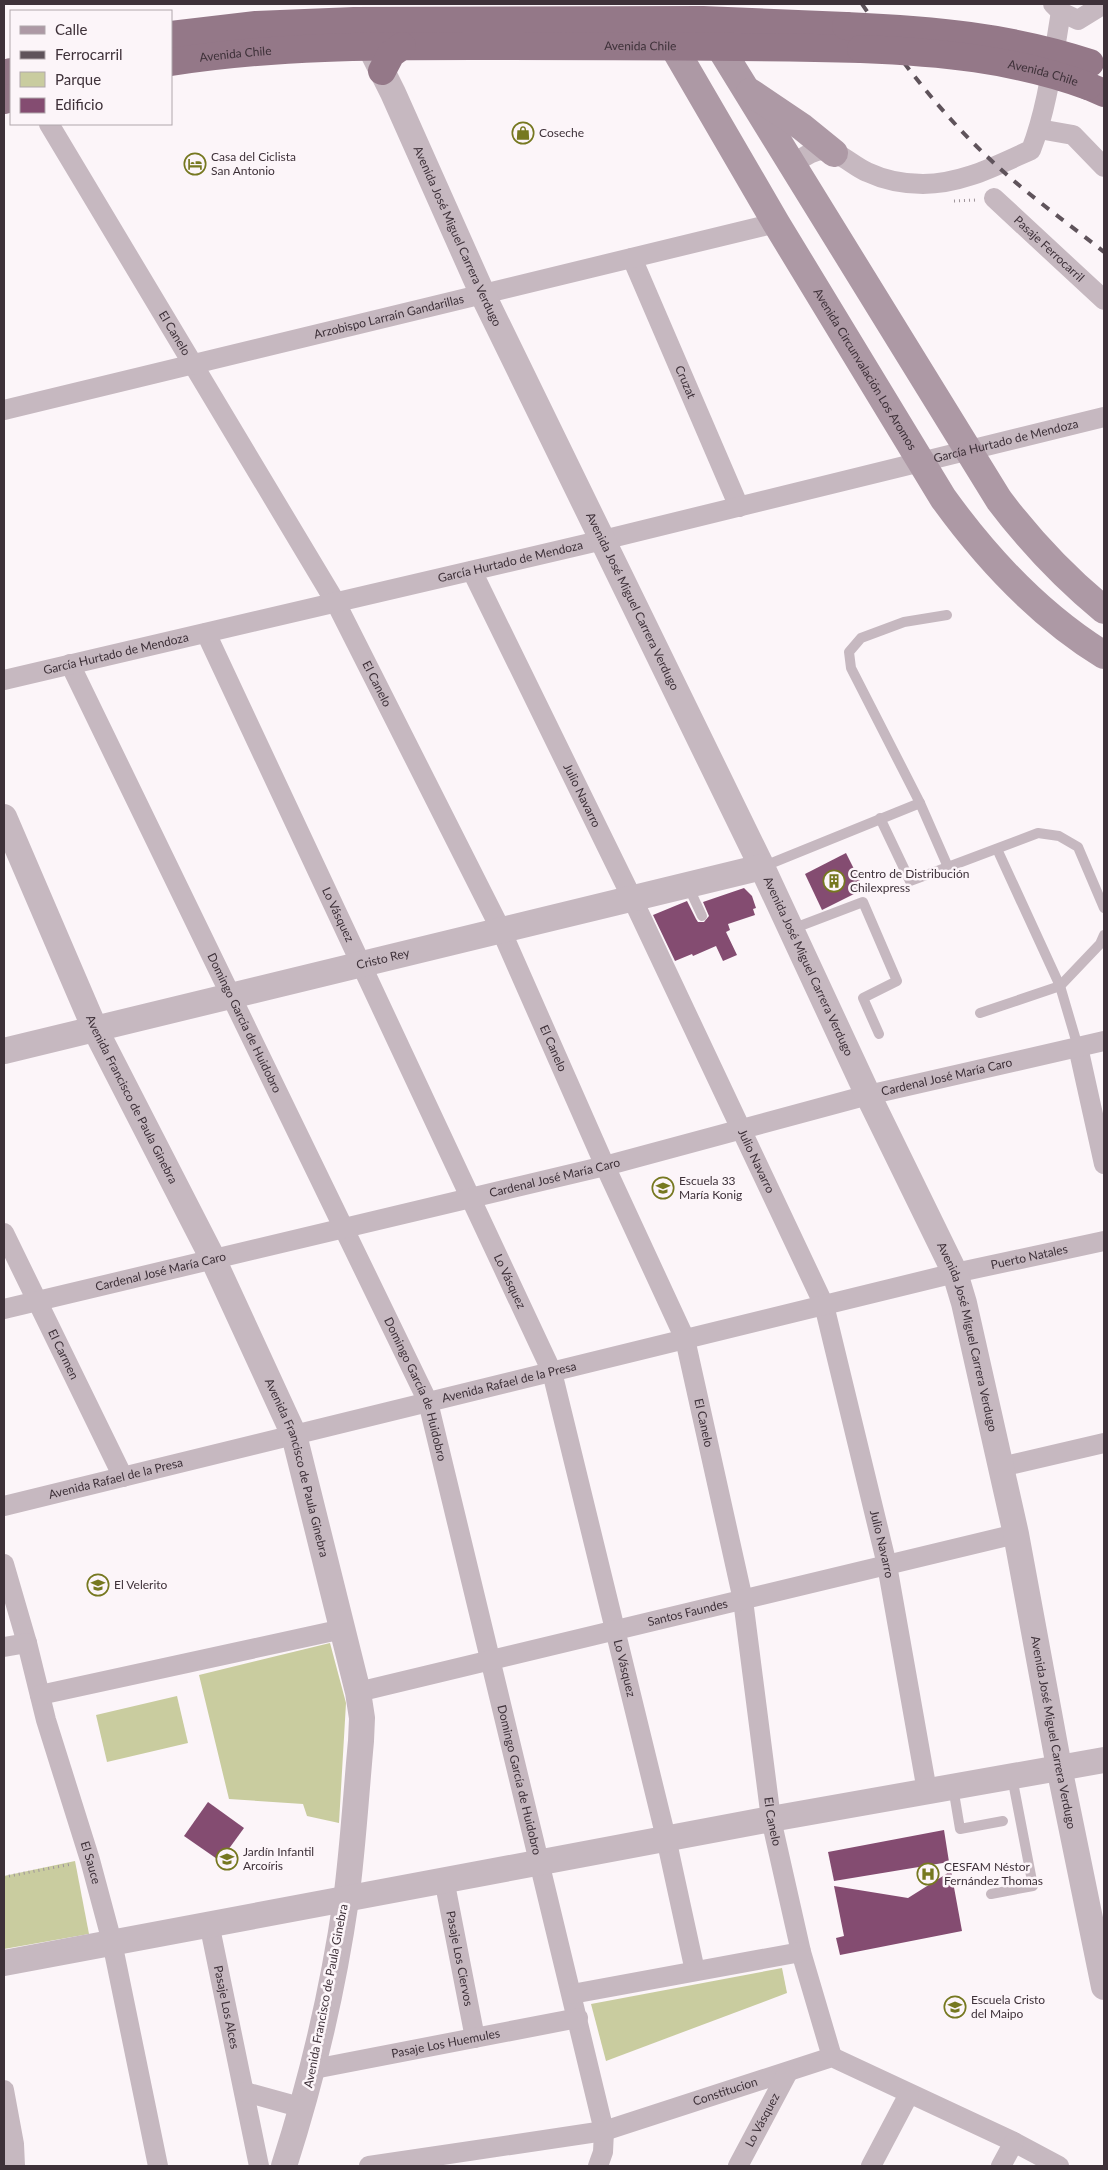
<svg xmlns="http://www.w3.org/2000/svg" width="1108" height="2170" font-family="Lato,sans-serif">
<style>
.green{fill:#c9cc9f}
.building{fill:#844c71}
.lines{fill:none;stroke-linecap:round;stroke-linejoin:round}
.path{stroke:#9e949a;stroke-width:3;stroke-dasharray:1 4;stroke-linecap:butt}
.service{stroke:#c6b8c0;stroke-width:10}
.minor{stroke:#c6b8c0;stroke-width:20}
.tertiary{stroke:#c6b8c0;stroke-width:26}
.secondary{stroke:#ad99a5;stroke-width:28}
.trunk{stroke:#947888;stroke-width:28}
.rail{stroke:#5f535b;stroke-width:4;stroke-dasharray:9 9;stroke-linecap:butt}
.trunk-bridge{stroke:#947888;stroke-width:28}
.labels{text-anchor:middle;stroke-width:5;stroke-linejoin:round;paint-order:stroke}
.street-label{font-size:12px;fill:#3e3139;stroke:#fcf5f9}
.poi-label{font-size:12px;fill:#3e3139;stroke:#fcf5f9;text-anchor:start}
</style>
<rect width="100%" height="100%" fill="#fcf5f9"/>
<!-- green -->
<g class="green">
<path d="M330,1643L346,1703L339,1823L307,1816L303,1804L229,1799L199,1675Z"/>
<path d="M177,1696L188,1743L107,1762L96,1715Z"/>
<path d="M75,1861L89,1934L4,1949V1876Z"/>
<path d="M782,1968L787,1993L606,2061L591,2004Z"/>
</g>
<!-- building -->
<g class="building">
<path d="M846,853L864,889L822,910L805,874Z"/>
<path d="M744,888L752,896L756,908L753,909L755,915L728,924L730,930L726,932L737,955L723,961L716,946L693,956L692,954L675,961L653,915L687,901L696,919L698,922H704L709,916L703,902Z"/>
<path d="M208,1802L244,1828L220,1861L184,1836Z"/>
<path d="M944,1830L949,1862L834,1881L828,1852Z"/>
<path d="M951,1871L962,1931L840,1955L836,1938L844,1936L834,1886L908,1898Z"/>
</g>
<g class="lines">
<!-- path -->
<g class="path">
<path d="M954,201L977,200"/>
<path d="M4,1877L72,1864"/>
</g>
<!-- service -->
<g class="service">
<path d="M920,803L851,668L849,652L861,638L904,622L947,615"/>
<path d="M880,818L910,881L948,867"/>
<path d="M997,849L1060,986L1078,1047"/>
<path d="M762,867L920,803L948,867L1038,833L1059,836L1078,847L1104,908"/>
<path d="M688,886L702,916"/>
<path d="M792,929L863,902L897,981L863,998L879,1034"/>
<path d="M980,1013L1060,986L1100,944L1104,935"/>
<path d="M953,1787L960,1829L1003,1821"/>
<path d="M991,1894L1033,1886L1012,1777"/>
</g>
<!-- minor -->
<g class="minor">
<path d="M1053,4L1061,12L1078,20L1104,4"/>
<path id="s1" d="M49,124L336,603L501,930L605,1166L685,1339L743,1600L771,1819L801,1952L832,2057"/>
<path d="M1039,129L1073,135L1104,167"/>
<path d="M792,165C801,159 812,150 823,150C838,150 853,166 867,172C884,180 904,184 923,184C962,184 995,166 1031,150C1048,106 1053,58 1061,12"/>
<path id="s2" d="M994,198L1104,300"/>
<path id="s3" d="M632,258L739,507"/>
<path id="s4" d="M4,410L776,223"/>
<path id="s5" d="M472,571L632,898L824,1305L887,1565L927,1791"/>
<path id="s6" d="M206,633L552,1372L666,1838L695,1971"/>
<path id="s7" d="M70,664L428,1402L604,2131L603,2152L598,2166"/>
<path id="s8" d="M4,680L603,540L1104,417"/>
<path d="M1078,1047L1104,1164"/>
<path id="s9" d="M4,1233L123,1477"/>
<path id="s10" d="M4,1309L605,1166L868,1095L1104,1041"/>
<path d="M1001,1467L1104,1443"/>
<path id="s11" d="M4,1506L955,1273L1104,1241"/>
<path id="s12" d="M4,1564L27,1643L46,1720L90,1860L112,1942L158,2166"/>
<path d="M4,1647L27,1643"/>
<path id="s13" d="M358,1692L1016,1534"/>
<path d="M40,1695L343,1629"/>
<path id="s14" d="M444,1879L475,2038"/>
<path id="s15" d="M209,1923L259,2166"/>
<path d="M572,1994L801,1952"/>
<path id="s16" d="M314,2069L578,2018"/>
<path d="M4,2090L14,2144L15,2166"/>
<path d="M245,2092L303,2108"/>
<path id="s17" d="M369,2166L604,2131L832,2057L1014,2142L1059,2166"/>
<path id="s18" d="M738,2166L788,2072"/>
<path d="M871,2166L909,2094"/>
<path d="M1001,2166L1014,2142"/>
</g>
<!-- tertiary -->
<g class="tertiary">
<path id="s19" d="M372,51L393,93L483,295L762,867L868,1095L955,1273L964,1303L1016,1534L1059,1767L1104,1987"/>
<path id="s20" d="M4,817L95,1029L213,1259L294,1435L358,1692L362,1718L361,1741C356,1794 353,1847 346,1900C333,1990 312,2079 284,2166"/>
<path id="s21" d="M4,1051L762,867"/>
<path d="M4,1963L771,1819L1104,1760"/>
</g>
<!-- secondary -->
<g class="secondary">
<path id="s22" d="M673,46L776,223L943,498C987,559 1039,615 1104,655"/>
<path d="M719,46L999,500C1030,541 1064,577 1104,610"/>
<path d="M750,92L802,127L834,153"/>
</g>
<!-- trunk -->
<g class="trunk">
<path d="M171,35L256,25L354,21L703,20L846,26"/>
<path id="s23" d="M171,62C279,45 386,46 495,46C617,46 739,46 861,49"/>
<path d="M382,71L391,54L402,46"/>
<path d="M4,74L11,72"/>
<path d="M1088,86L1104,93"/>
<path d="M4,100L11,98"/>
</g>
<!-- rail -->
<path class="rail" d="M862,4C901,62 944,117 995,164C1029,196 1068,223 1104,252"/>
<!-- trunk-bridge -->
<g class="trunk-bridge">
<path d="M846,26C933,30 1007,36 1090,63"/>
<path id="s24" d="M861,49C938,52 1014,59 1088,86"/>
</g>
</g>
<!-- icons -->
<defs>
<g id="shop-ring" transform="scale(1.125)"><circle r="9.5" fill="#fcf5f9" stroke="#767820" stroke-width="1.5"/><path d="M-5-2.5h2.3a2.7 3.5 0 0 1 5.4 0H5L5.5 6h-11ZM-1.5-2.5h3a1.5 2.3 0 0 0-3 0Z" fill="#767820"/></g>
<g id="hotel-ring" transform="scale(1.125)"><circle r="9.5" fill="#fcf5f9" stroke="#767820" stroke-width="1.5"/><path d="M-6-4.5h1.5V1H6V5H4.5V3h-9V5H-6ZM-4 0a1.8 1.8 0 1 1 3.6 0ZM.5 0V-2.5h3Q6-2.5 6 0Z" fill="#767820"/></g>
<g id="building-ring" transform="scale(1.125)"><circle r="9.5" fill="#fcf5f9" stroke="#767820" stroke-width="1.5"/><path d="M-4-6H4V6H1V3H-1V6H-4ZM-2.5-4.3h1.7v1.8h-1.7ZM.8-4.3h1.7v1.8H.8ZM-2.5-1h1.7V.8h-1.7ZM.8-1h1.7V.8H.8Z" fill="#767820"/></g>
<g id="school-ring" transform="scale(1.125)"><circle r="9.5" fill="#fcf5f9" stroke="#767820" stroke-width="1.5"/><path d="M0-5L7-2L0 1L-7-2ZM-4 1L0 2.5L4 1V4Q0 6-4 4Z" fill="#767820"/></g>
<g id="hospital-ring" transform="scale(1.125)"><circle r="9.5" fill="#fcf5f9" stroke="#767820" stroke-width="1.5"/><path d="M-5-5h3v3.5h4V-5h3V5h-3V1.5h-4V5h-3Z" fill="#767820"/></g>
</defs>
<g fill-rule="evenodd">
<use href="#shop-ring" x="523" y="133"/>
<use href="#hotel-ring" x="195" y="164"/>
<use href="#building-ring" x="834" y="881"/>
<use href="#school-ring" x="663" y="1188"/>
<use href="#school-ring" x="98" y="1585"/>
<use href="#school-ring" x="227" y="1859"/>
<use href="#hospital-ring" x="928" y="1874"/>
<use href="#school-ring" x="955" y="2007"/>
</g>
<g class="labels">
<!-- street labels -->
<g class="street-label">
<text dy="4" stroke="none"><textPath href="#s23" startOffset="470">Avenida Chile</textPath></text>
<text dy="4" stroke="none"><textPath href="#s23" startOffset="65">Avenida Chile</textPath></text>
<text dy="4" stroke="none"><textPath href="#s24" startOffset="184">Avenida Chile</textPath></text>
<text dy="4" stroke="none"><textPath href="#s19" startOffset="204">Avenida José Miguel Carrera Verdugo</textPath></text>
<text dy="4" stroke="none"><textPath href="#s2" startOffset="75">Pasaje Ferrocarril</textPath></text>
<text dy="4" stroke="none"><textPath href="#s4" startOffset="396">Arzobispo Larraín Gandarillas</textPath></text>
<text dy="4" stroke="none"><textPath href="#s1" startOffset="244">El Canelo</textPath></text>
<text dy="4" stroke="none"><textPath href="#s22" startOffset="376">Avenida Circunvalación Los Aromos</textPath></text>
<text dy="4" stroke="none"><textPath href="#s3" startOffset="135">Cruzat</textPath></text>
<text dy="4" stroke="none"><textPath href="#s8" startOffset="1030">García Hurtado de Mendoza</textPath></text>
<text dy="4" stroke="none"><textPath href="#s8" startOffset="520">García Hurtado de Mendoza</textPath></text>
<text dy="4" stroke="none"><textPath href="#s19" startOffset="609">Avenida José Miguel Carrera Verdugo</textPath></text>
<text dy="4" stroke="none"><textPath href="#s8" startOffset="115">García Hurtado de Mendoza</textPath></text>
<text dy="4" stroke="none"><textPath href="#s1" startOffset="649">El Canelo</textPath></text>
<text dy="4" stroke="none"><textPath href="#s5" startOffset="250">Julio Navarro</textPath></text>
<text dy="4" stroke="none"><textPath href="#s6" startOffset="311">Lo Vásquez</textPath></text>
<text dy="4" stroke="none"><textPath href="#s21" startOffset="390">Cristo Rey</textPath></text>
<text dy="4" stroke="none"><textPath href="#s19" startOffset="1014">Avenida José Miguel Carrera Verdugo</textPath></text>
<text dy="4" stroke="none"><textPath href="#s7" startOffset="399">Domingo García de Huidobro</textPath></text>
<text dy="4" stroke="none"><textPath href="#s1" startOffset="1054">El Canelo</textPath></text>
<text dy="4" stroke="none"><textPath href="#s10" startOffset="971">Cardenal José María Caro</textPath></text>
<text dy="4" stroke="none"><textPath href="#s20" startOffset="310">Avenida Francisco de Paula Ginebra</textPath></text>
<text dy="4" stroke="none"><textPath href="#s5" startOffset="655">Julio Navarro</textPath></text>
<text dy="4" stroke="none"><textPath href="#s10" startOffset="566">Cardenal José María Caro</textPath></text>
<text dy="4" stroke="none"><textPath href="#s11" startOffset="1055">Puerto Natales</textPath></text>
<text dy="4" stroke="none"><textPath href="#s10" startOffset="161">Cardenal José María Caro</textPath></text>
<text dy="4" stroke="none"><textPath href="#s6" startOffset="716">Lo Vásquez</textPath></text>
<text dy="4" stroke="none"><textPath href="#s19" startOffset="1419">Avenida José Miguel Carrera Verdugo</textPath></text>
<text dy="4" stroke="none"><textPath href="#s9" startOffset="135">El Carmen</textPath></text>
<text dy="4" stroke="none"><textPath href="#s11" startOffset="520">Avenida Rafael de la Presa</textPath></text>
<text dy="4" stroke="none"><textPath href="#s7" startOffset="804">Domingo García de Huidobro</textPath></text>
<text dy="4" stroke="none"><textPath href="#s1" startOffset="1459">El Canelo</textPath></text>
<text dy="4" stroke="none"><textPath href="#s20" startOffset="715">Avenida Francisco de Paula Ginebra</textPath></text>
<text dy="4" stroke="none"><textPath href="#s11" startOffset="115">Avenida Rafael de la Presa</textPath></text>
<text dy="4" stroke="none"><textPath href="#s5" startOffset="1060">Julio Navarro</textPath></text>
<text dy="4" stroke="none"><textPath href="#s13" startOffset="339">Santos Faundes</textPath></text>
<text dy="4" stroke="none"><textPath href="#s6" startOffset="1121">Lo Vásquez</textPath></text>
<text dy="4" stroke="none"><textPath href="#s19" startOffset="1824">Avenida José Miguel Carrera Verdugo</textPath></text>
<text dy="4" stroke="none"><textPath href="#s7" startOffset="1209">Domingo García de Huidobro</textPath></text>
<text dy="4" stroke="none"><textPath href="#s1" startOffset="1864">El Canelo</textPath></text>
<text dy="4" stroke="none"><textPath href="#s12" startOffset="311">El Sauce</textPath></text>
<text dy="4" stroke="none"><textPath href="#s14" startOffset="81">Pasaje Los Ciervos</textPath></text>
<text transform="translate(326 1996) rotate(-79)" y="4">Avenida Francisco de Paula Ginebra</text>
<text dy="4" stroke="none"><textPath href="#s15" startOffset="86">Pasaje Los Alces</textPath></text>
<text dy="4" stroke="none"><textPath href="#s16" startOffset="134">Pasaje Los Huemules</textPath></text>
<text dy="4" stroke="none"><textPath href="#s17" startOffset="365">Constitucion</textPath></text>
<text dy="4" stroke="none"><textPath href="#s18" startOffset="52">Lo Vásquez</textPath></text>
</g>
<!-- poi labels -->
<g class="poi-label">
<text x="539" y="137">Coseche</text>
<text x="211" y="161">Casa del Ciclista<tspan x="211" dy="14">San Antonio</tspan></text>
<text x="850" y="878">Centro de Distribución<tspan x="850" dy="14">Chilexpress</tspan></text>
<text x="679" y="1185">Escuela 33<tspan x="679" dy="14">María Konig</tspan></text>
<text x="114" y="1589">El Velerito</text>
<text x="243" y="1856">Jardín Infantil<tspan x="243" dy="14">Arcoíris</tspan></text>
<text x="944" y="1871">CESFAM Néstor<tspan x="944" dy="14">Fernández Thomas</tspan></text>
<text x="971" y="2004">Escuela Cristo<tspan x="971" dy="14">del Maipo</tspan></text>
</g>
</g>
<!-- border -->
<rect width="1108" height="2170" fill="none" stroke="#3e3139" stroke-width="10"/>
<!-- legend -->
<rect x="10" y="10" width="162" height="115" fill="#fcf5f9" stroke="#b0a7ac"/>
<rect x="20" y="26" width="25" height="8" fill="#ad99a5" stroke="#b0a7ac"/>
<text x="55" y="35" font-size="15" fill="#3e3139">Calle</text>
<rect x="20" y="51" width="25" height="8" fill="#5f535b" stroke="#b0a7ac"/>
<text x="55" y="60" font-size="15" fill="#3e3139">Ferrocarril</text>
<rect x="20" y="72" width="25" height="15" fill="#c9cc9f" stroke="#b0a7ac"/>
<text x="55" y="85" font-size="15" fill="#3e3139">Parque</text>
<rect x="20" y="98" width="25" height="15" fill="#844c71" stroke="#b0a7ac"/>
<text x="55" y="110" font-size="15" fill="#3e3139">Edificio</text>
</svg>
